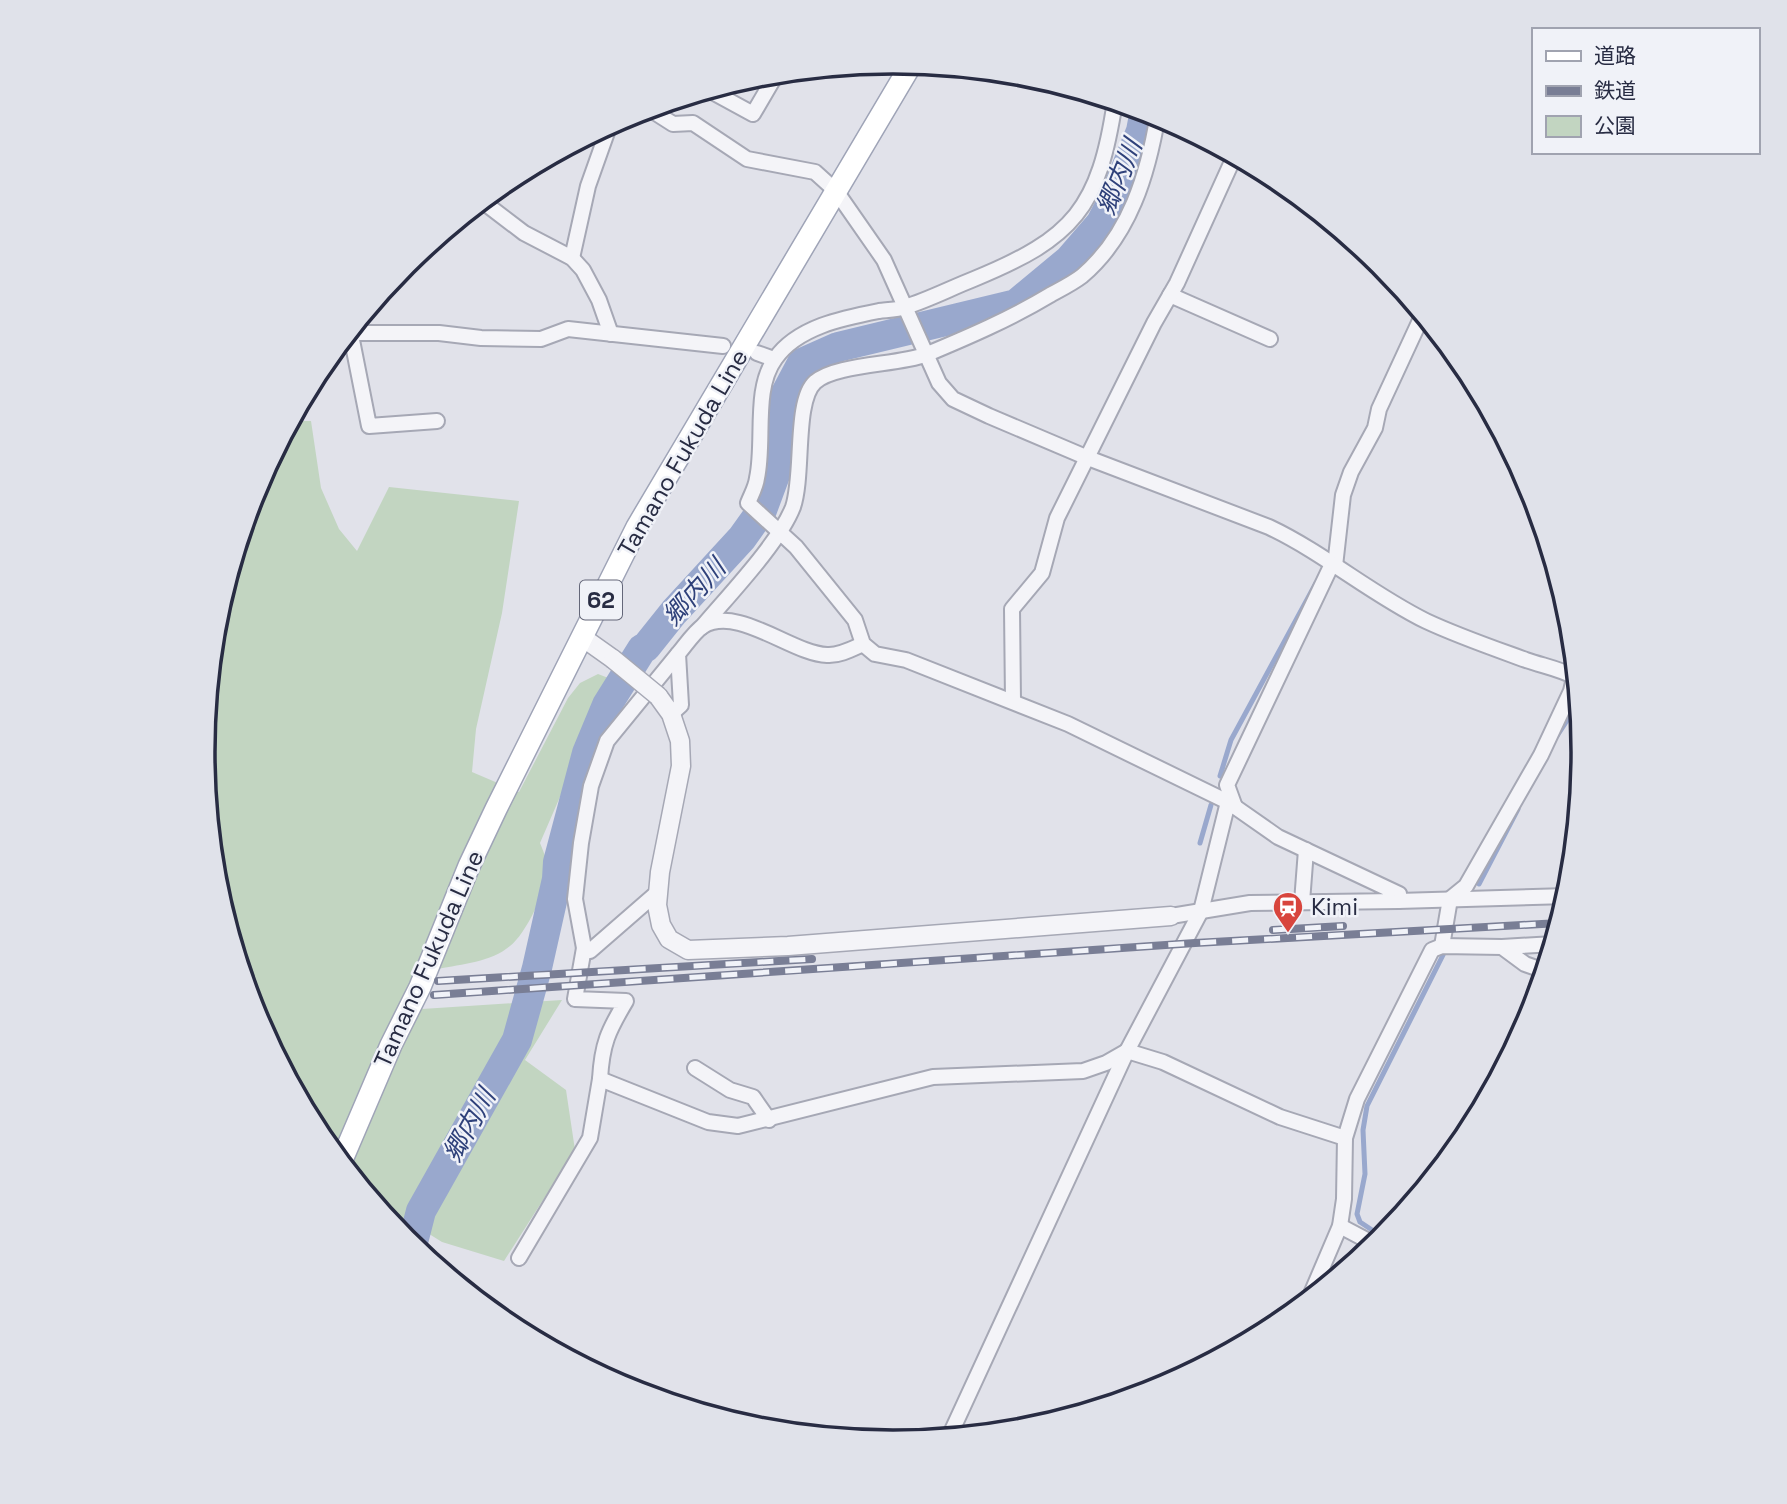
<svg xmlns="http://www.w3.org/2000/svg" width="1787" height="1504" font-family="'Space Grotesk','Noto Sans JP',sans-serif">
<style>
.green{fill:#c2d5c1}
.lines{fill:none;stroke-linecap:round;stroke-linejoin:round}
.stream{stroke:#99a8cd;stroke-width:5}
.river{stroke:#99a8cd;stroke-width:30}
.minor-casing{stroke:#a6a8b5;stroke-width:18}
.tertiary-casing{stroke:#a6a8b5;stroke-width:21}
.primary-casing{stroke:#9fa4b7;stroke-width:24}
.minor{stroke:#f4f4f8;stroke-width:14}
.tertiary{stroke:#f4f4f8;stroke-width:18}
.primary{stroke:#fff;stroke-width:21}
.rail-casing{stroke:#797e95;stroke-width:8}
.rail{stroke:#f0f2f8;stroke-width:5;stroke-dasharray:16;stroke-linecap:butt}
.tertiary-bridge-casing{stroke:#a6a8b5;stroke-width:21;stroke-linecap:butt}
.tertiary-bridge{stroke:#f4f4f8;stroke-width:18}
.labels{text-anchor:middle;stroke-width:5;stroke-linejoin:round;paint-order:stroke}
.shield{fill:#f0f2f8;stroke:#646779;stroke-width:2}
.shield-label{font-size:23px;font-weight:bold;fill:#282c43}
.street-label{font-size:24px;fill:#282c43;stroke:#f0f2f8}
.poi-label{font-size:24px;fill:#282c43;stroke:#f0f2f8;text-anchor:start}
.water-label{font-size:26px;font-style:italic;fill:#2f417a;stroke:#f0f2f8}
.rim{fill:none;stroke:#282c43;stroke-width:3.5}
</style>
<rect width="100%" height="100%" fill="#e1e2ea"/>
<!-- green -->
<path class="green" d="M291,421H311L321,488L339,529L357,551L389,487L519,501L502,613L476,729L472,772L519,792L568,698L580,683L598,674L611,679L540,843C543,851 548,861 548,869C547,889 526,934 510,946C491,962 462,964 438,969L422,1009L562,1000L525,1060L566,1090L575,1150L504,1261L442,1242L410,1222L394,1227L319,1135L255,1016L216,886L203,752L216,617L255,487Z"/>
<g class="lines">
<!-- stream -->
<g class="stream">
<path d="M1557,736L1579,702"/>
<path d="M1220,776L1231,740L1316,583"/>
<path d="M1200,843L1211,805"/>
<path d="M1479,884L1518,809"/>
<path d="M1384,1238L1360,1222L1357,1214L1365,1174L1363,1130L1367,1106L1443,955"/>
</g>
<!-- river -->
<path class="river" d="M412,1246L421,1211L517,1040L537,968L557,879L558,862L587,753L607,705L642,649L646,647L674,612L742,538L762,510L778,467L785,395L802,363L838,347L1016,304L1069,260L1101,223L1115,196L1141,131L1145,110"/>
<!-- minor casing -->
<g class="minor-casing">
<g id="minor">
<path d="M709,90L753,114L777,73"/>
<path d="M1115,101C1099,208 1074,238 974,279C951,288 928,300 905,307C897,310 887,310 879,311C843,318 797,327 775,359C753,389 765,442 757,478C756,487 751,495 748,503L796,547L855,620L863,644L875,654L906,660L1068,724L1228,802L1278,837L1399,894L1398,901L1250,903L1171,916"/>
<path d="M648,108L673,124L693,123L747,159L815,172L836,191L884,260L939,383L953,399L989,416L1088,458L1269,527C1324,553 1371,594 1426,621C1458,636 1493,648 1526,660C1543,666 1561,669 1577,678"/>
<path d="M482,201L524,233L572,258L583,270L599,300L611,334"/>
<path d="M572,258L588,186L610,124"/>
<path d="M1170,295L1270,339"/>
<path d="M350,330L369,426L437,421"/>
<path d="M352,333H439L481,338L541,339L568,329L723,346"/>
<path d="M757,353L774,359"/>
<path d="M1335,566L1343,495L1351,472L1375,428L1379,409L1423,314"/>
<path d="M702,627C728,596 779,543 793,507C804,475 794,401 815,382C835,364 897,365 925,355C968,337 1010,319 1050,295C1061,289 1073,283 1082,276C1130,235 1148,174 1158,114"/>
<path d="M1013,701L1012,609L1042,573L1057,518L1154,323L1177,283L1235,155"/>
<path d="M671,714L681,705L678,654C685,646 694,632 703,626C738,605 792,654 827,655C839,656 852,649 863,644"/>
<path d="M1235,807L1227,785L1332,564"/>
<path d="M659,891L590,951L584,948L575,899L581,843L591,786L607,741L678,654"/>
<path d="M1398,901L1568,896"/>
<path d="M1302,902L1306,850"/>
<path d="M1442,946L1450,899L1466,886L1541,755L1571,691L1576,669"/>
<path d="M1502,947L1554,944"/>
<path d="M584,948L575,999L626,1001C608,1031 602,1044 600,1079"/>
<path d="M695,1068L730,1090L753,1097L769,1120"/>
<path d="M1340,1226L1376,1245"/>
<path d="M519,1258L590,1138L600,1079L708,1122L738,1126L933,1077L1083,1071L1106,1063L1127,1051L1163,1062L1280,1117L1345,1138"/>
<path d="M1308,1301L1340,1226L1344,1199L1345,1138L1357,1099L1432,950L1442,946L1502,947L1525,964L1545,971"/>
<path d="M949,1437L1127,1051L1201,911L1228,802"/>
</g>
</g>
<!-- tertiary casing -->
<g class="tertiary-casing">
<g id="tertiary">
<path d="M582,637L613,659"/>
<path d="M658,696L671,714L680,741L681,766L660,872L657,905L661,925L669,939L688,950L788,946L1171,916"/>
</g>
</g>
<!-- primary casing -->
<g class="primary-casing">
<path id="primary" d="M341,1162L391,1045L420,987L469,866L496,809L637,527L912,63"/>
</g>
<!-- minor -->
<use href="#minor" class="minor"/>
<!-- tertiary -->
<use href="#tertiary" class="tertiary"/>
<!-- primary -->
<use href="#primary" class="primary"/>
<!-- rail casing -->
<g class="rail-casing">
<g id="rail">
<path d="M1273,930L1343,926"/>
<path d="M438,981L812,959"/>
<path d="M434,995L1195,943L1560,923"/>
</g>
</g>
<!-- rail -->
<use href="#rail" class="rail"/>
<!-- tertiary-bridge casing -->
<g class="tertiary-bridge-casing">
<path id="tertiary-bridge" d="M613,659L658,696"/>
</g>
<!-- tertiary-bridge -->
<use href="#tertiary-bridge" class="tertiary-bridge"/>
</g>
<!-- icons -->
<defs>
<g id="station-pin" transform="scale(1.575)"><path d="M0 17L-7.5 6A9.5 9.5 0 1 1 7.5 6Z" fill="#d8453d" stroke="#f0f2f8"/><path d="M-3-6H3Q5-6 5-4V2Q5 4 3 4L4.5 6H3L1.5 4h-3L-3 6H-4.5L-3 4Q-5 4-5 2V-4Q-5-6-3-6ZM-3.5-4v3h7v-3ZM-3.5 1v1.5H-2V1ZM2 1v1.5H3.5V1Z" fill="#fff"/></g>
</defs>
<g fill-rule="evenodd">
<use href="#station-pin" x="1288" y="907"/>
</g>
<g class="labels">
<!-- shield labels -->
<rect class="shield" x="580" y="580.5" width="42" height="39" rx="5"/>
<g class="shield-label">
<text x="601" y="608">62</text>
</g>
<!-- street labels -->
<g class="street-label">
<text transform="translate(683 453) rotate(-60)" y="8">Tamano Fukuda Line</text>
<text transform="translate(429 959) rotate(-66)" y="8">Tamano Fukuda Line</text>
</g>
<!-- poi labels -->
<g class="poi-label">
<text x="1311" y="915">Kimi</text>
</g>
<!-- water labels -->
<g class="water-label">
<text transform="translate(1119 177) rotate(-68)" y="9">郷内川</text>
<text transform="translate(694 592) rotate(-48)" y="9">郷内川</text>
<text transform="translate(469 1125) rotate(-61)" y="9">郷内川</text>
</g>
</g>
<!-- crop -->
<path d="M0 0H1787V1504H0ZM215 752a678 678 0 1 1 1356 0a678 678 0 1 1-1356 0Z" fill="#e0e2ea" fill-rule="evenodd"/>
<path class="rim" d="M215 752a678 678 0 1 1 1356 0a678 678 0 1 1-1356 0Z"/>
<!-- legend -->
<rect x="1532" y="28" width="228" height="126" fill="#f0f2f8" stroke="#a0a3b0" stroke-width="2"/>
<rect x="1546" y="51" width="35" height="10" fill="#ffffff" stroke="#a0a3b0" stroke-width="2"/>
<text x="1594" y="63" font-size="21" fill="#282c43">道路</text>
<rect x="1546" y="86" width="35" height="10" fill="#797e95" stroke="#a0a3b0" stroke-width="2"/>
<text x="1594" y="98" font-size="21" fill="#282c43">鉄道</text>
<rect x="1546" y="116" width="35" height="21" fill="#c2d5c1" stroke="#a0a3b0" stroke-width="2"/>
<text x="1594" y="133" font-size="21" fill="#282c43">公園</text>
</svg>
